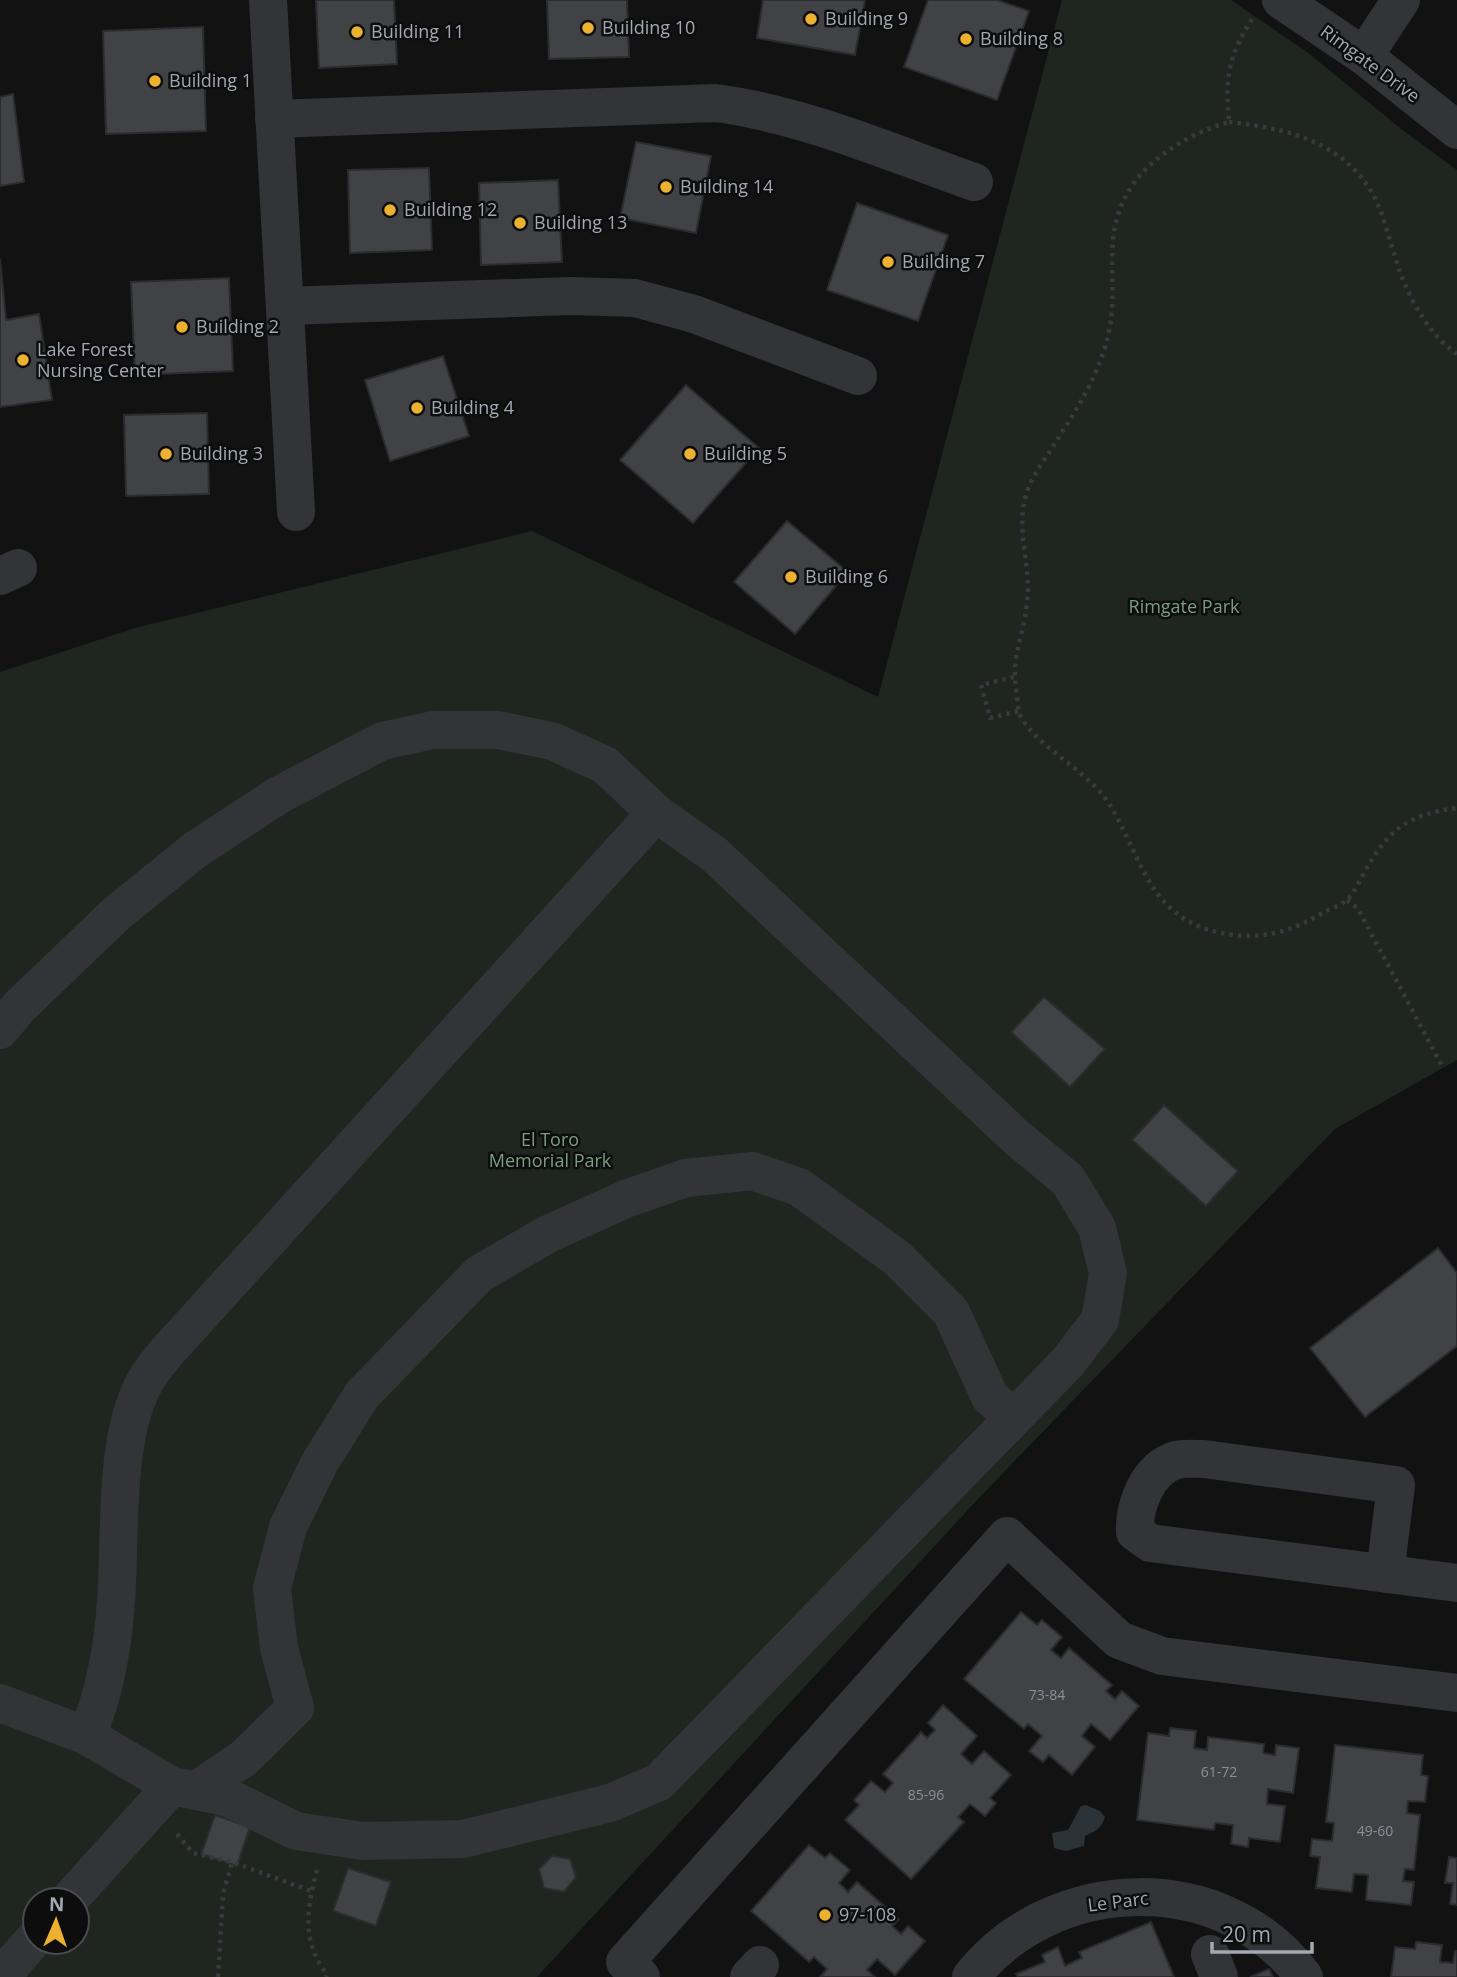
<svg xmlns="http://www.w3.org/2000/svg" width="1457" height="1977" font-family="'Open Sans',sans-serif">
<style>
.green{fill:#1e261f;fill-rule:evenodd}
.water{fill:#2b3238}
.building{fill:#414246;stroke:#2c2c2f;stroke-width:2}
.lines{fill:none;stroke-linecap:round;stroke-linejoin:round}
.path{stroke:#393a3f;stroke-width:4.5;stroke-dasharray:3.5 5;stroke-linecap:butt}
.minor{stroke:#333438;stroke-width:38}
.poi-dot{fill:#ecb131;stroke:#0d0d0e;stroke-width:2.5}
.labels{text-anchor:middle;stroke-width:5;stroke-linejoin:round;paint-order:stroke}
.number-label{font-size:14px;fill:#8a8e98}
.poi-label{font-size:18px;fill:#a3a8b3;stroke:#0d0d0e;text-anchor:start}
.street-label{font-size:18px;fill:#a3a8b3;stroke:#0d0d0e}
.park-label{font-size:18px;fill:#7b9e7e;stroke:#0d0d0e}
</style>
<rect width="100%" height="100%" fill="#121213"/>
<!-- green -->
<path class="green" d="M1062,0H1231L1307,52L1405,132L1457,170V1060L1335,1129L978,1499L537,1977H0V672L135,628L532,531L878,697ZM35,1900H77V1942H35Z"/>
<!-- water -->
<path class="water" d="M1086,1805L1100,1811L1105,1817C1100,1831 1096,1830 1085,1836L1084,1846L1066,1851L1054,1848L1052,1833L1068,1830L1081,1806Z"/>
<!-- building -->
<g class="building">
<path d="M316,0H394L397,64L319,68Z"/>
<path d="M547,0H627L629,57L549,59Z"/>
<path d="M763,0H865L855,55L757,38Z"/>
<path d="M928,0H997L1029,11L997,100L904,67Z"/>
<path d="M203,27L206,131L106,134L103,31Z"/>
<path d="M13,94L24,182L0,186V97Z"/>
<path d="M636,142L711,156L696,233L620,218Z"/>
<path d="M429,168L432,250L350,253L348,170Z"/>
<path d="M558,180L562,262L481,265L479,183Z"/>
<path d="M857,203L948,235L918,321L827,290Z"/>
<path d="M0,259L6,320L39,314L52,400L0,407Z"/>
<path d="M229,278L233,371L135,375L131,282Z"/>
<path d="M443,356L469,436L390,461L365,380Z"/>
<path d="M686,385L759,448L693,523L620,460Z"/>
<path d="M207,413L209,494L126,496L124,415Z"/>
<path d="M787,521L848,572L795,634L734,582Z"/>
<path d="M1044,997L1105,1049L1070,1087L1011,1032Z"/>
<path d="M1164,1105L1238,1171L1206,1206L1132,1140Z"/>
<path d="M1438,1248L1457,1273V1346L1365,1417L1310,1348Z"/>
<path d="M1021,1612L1037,1625L1042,1620L1062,1637L1051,1650L1061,1658L1069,1648L1112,1685L1106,1691L1115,1699L1122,1691L1139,1706L1110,1740L1091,1724L1082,1736L1095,1747L1072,1775L1049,1755L1043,1762L1029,1751L1042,1736L1028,1724L1024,1729L964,1679Z"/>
<path d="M943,1705L977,1736L961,1754L972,1764L984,1751L1011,1775L990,1798L996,1803L985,1816L970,1804L958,1817L964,1822L911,1879L845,1820L859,1805L854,1800L871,1781L885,1792L893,1783L883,1774L921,1732L927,1738L935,1730L928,1723Z"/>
<path d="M1170,1728L1196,1731L1194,1748L1207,1750L1208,1737L1264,1744L1263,1753L1275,1755L1276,1745L1299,1748L1293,1793L1268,1789L1267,1804L1285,1806L1280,1842L1249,1838L1248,1847L1231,1844L1233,1825L1215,1823L1214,1830L1137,1820L1148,1733L1169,1736Z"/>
<path d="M1335,1745L1423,1755L1421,1775L1428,1776L1425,1802L1408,1801L1407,1813L1420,1815L1414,1870L1405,1869L1403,1881L1414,1882L1411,1905L1366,1900L1368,1875L1354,1874L1352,1892L1316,1888L1320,1857L1310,1856L1312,1839L1332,1841L1334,1823L1326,1822Z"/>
<path d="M215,1815L250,1827L237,1866L201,1854Z"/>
<path d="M809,1845L825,1858L830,1853L850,1870L839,1883L848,1892L857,1882L899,1919L892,1926L901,1934L908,1926L925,1941L895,1975L877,1959L867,1970L875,1977H820L827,1969L814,1957L809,1962L751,1911Z"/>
<path d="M552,1856L570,1859L576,1877L564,1892L544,1888L539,1869Z"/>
<path d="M1449,1857L1457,1858V1905L1450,1904L1453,1883H1445Z"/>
<path d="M348,1868L391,1882L376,1926L333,1911Z"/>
<path d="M1151,1922L1174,1977H1018L1016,1974L1045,1962L1042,1955L1058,1947L1065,1966L1082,1958L1079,1952Z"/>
<path d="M1416,1942L1442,1945L1440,1962L1453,1963L1455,1951H1457V1977H1391L1395,1947L1415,1949Z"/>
<path d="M1269,1969L1273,1977H1250Z"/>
</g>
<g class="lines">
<!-- path -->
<g class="path">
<path d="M1252,19C1228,57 1225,77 1229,122C1190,133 1147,158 1127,194C1101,240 1119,285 1109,331C1101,371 1079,406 1057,440C1046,458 1032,475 1026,495C1015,532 1032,566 1027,603C1023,641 1010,653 1017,696C1018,702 1018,710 1020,715C1038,750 1091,770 1113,810C1146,869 1153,925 1234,935C1269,939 1295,929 1324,912C1331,909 1341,905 1347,900C1355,893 1361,877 1367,868C1390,827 1411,814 1457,808"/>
<path d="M1229,122C1297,129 1362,148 1384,221C1393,248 1399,276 1413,301C1426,324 1436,339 1457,354"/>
<path d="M1014,677L981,685L990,718L1019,711"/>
<path d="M1347,900L1358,909L1443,1068"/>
<path d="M177,1834L193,1853L232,1862L311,1891"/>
<path d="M317,1870C307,1907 301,1942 327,1974L326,1977"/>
<path d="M218,1977L223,1894L232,1862"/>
</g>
<!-- minor -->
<g class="minor">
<path d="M268,0L296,512"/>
<path d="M1281,0L1364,56L1457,130"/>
<path d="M1364,56L1401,0"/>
<path d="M274,119L716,103C805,115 889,152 974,182"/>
<path d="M285,306L571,296L635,298L694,314L858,376"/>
<path d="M0,576L18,568"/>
<path d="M0,1030L19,1007L116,914L195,850L279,795L382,741L433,730H498L552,741L605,765L656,813L715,855L1016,1137L1068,1180L1097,1228L1108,1273L1100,1320L1068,1362L659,1782L610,1803L463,1839L363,1841L296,1831L227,1797L172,1786"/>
<path d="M1385,1574L1396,1485L1204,1459C1195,1459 1184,1458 1176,1460C1147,1469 1134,1506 1135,1532L1150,1543L1457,1583"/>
<path d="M0,1703L87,1736L172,1786L69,1900"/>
<path d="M87,1736C105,1692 113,1648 116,1601C121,1537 113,1436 146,1380C151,1371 158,1363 165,1354L656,813"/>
<path d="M195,1791L244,1758L295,1708L279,1648L272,1588L288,1527L320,1462L362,1395L479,1274L548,1234L628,1198L686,1178L752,1171L799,1187L897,1258L951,1312L990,1397L1013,1418"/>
<path d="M1210,1954L1219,1977"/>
<path d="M5,1977L13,1963L35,1938"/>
<path d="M641,1977L625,1962L1007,1536L1119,1640L1162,1656L1457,1693"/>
<path d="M749,1977L760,1965"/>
<path d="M971,1977C1053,1873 1224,1868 1304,1977"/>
</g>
</g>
<!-- markers -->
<g class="poi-dot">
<circle cx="811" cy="19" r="7"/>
<circle cx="588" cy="28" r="7"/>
<circle cx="357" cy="32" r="7"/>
<circle cx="966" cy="39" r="7"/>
<circle cx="155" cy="81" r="7"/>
<circle cx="666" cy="187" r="7"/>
<circle cx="390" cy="210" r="7"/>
<circle cx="520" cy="223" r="7"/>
<circle cx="888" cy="262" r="7"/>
<circle cx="182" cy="327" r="7"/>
<circle cx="23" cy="360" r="7"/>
<circle cx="417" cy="408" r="7"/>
<circle cx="166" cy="454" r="7"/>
<circle cx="690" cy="454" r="7"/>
<circle cx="791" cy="577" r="7"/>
<circle cx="825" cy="1915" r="7"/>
</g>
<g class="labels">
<!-- number labels -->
<g class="number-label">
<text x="1047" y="1700">73-84</text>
<text x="1219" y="1777">61-72</text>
<text x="926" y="1800">85-96</text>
<text x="1375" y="1836">49-60</text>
</g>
<!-- poi labels -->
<g class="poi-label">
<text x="825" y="25">Building 9</text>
<text x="602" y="34">Building 10</text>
<text x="371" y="38">Building 11</text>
<text x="980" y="45">Building 8</text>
<text x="169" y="87">Building 1</text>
<text x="680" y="193">Building 14</text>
<text x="404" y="216">Building 12</text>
<text x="534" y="229">Building 13</text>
<text x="902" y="268">Building 7</text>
<text x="196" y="333">Building 2</text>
<text x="37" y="356">Lake Forest<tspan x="37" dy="21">Nursing Center</tspan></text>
<text x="431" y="414">Building 4</text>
<text x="180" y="460">Building 3</text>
<text x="704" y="460">Building 5</text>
<text x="805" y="583">Building 6</text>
<text x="839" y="1921">97-108</text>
</g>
<!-- street labels -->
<g class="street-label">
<text transform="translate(1370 64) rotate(36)" y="6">Rimgate Drive</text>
<text transform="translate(1118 1902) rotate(-7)" y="6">Le Parc</text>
</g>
<!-- park labels -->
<g class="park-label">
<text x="1184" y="613">Rimgate Park</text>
<text x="550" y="1146">El Toro<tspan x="550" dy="21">Memorial Park</tspan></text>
</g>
</g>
<!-- north arrow -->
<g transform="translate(56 1921) rotate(2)"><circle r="33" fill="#0d0d0e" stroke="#494b50" stroke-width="2"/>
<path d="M0-5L12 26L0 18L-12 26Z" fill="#ecb131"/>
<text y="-10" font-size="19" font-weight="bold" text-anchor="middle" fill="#a3a8b3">N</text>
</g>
<!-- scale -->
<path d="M1212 1942v10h100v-10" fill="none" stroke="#a3a8b3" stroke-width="3.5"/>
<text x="1222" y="1942" font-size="21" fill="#a3a8b3" stroke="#0d0d0e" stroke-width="5" paint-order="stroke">20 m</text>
</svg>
